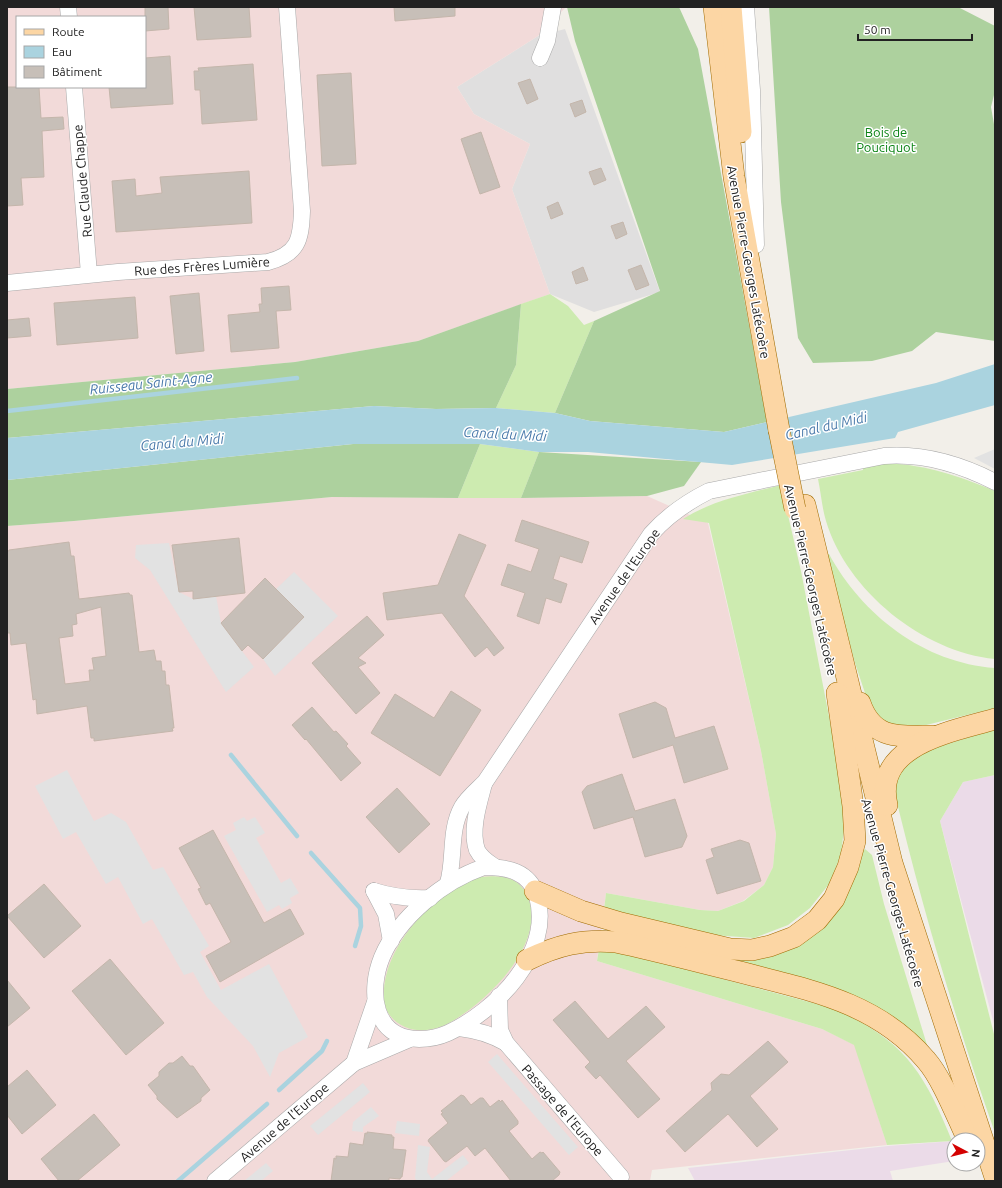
<svg xmlns="http://www.w3.org/2000/svg" width="1002" height="1188" font-family="Ubuntu,sans-serif">
<style>
.residential{fill:#e0dfdf}
.commercial{fill:#f2dad9;fill-rule:evenodd}
.industrial{fill:#ebdbe8}
.grass{fill:#cdebb0}
.forest{fill:#add19e}
.parking{fill:#e2e2e2}
.water{fill:#aad3df}
.lines{fill:none;stroke-linecap:round;stroke-linejoin:round}
.stream{stroke:#aad3df;stroke-width:4.5}
.building{fill:#c7bfb8;stroke:#c4b6ab;fill-rule:evenodd}
.minor-casing{stroke:#a9a9a9;stroke-width:17}
.major-casing{stroke:#a06b00;stroke-width:22}
.minor{stroke:#fff;stroke-width:16}
.major{stroke:#fcd6a4;stroke-width:21}
.major-bridge-casing{stroke:#a06b00;stroke-width:22;stroke-linecap:butt}
.major-bridge{stroke:#fcd6a4;stroke-width:21}
.labels{text-anchor:middle;stroke-width:3;stroke-linejoin:round;paint-order:stroke}
.park-label{font-size:13px;fill:#0c8416;stroke:#fff}
.street-label{font-size:13px;fill:#222;stroke:#fff}
.water-label{font-size:14px;font-style:italic;fill:#4a7aab;stroke:#fff}
</style>
<rect width="100%" height="100%" fill="#f2efe9"/>
<!-- residential -->
<path class="residential" d="M565,29L660,292L594,312L550,294L512,189L530,144L474,114L457,87L538,36Z"/>
<!-- commercial -->
<g class="commercial">
<path d="M7,7H566L538,36L457,87L474,114L530,144L512,189L550,294L418,341L295,362L7,389ZM17,17H145V87H17Z"/>
<path d="M647,496L708,523L761,751L776,834L773,867L764,885L743,901L718,911L700,910L606,893L597,961L822,1029L855,1045L887,1145L652,1170L650,1181H7V526L74,521L332,497L504,498Z"/>
</g>
<!-- industrial -->
<g class="industrial">
<path d="M995,775V1028L940,821L963,782Z"/>
<path d="M954,1141V1161L890,1171L893,1181H695L688,1168L888,1146Z"/>
</g>
<!-- grass -->
<g class="grass">
<path d="M550,294L568,306L584,325L594,321L555,413L496,408L516,365L521,304Z"/>
<path d="M480,444L539,452L521,498H458Z"/>
<path d="M888,463C930,466 956,475 995,491V659C923,652 847,591 826,521C822,508 821,493 818,479L863,470V466Z"/>
<path d="M781,485L801,571L836,753L845,819L841,855L829,884L810,908L788,925L754,938L713,935L604,910L606,893L700,910L718,911L744,901L764,885L773,867L776,834L761,751L709,523L683,519C713,500 747,494 781,485Z"/>
<path d="M829,554C862,615 924,663 995,668V708L906,730L877,719L869,705L855,663L826,555Z"/>
<path d="M995,729V775L963,782L940,821L995,1038V1133C955,1019 921,904 893,786L897,773L916,754Z"/>
<path d="M865,849L872,855L884,904L927,1045L925,1047L907,1032L719,961L782,948L862,851Z"/>
<path d="M481,877C499,875 517,876 526,893C551,941 486,1003 449,1023C436,1030 419,1033 405,1027C391,1021 383,1009 384,994C384,945 436,890 481,877Z"/>
<path d="M599,949L617,951L832,1008C903,1039 924,1071 952,1141L887,1145L854,1045L822,1029L597,961Z"/>
</g>
<!-- forest -->
<g class="forest">
<path d="M567,7H679L698,49L767,422L724,432L590,421L555,413L594,321L660,291L575,41Z"/>
<path d="M769,7H958L995,26V91L991,107L995,130V341L936,332L912,351L872,361L813,363L798,338L781,202Z"/>
<path d="M521,304L516,365L496,408L436,409L374,406L7,438V389L295,362L418,341Z"/>
<path d="M353,444H480L458,498L332,497L74,521L7,526V480Z"/>
<path d="M539,452L701,462L684,486L647,496L521,498Z"/>
</g>
<!-- parking -->
<g class="parking">
<path d="M995,449V469L974,458Z"/>
<path d="M169,543L179,592L193,599L216,596L221,623L254,667L226,692L150,570L135,558L136,545Z"/>
<path d="M294,572L338,616L275,676L263,659L304,617L276,589Z"/>
<path d="M67,770L94,821L111,813L126,822L153,870L163,867L209,946L200,952L221,990L269,964L308,1037L279,1053L270,1077L253,1046L207,997L193,972L184,975L152,919L143,924L118,877L106,884L76,832L63,839L35,786Z"/>
<path d="M244,817L247,821L255,817L265,833L256,838L281,883L290,878L299,893L290,898L292,903L282,909L279,905L267,912L224,836L236,830L233,823Z"/>
<path d="M497,1054L578,1147L569,1155L488,1062Z"/>
<path d="M363,1083L370,1092L318,1135L310,1126Z"/>
<path d="M371,1107L379,1116L363,1127V1132L352,1131L353,1122Z"/>
<path d="M397,1121L420,1124L419,1136L395,1133Z"/>
<path d="M418,1145L430,1147L427,1172L432,1179L463,1155L469,1163L446,1181H417L415,1178Z"/>
<path d="M266,1163L273,1171L261,1181H244Z"/>
</g>
<!-- water -->
<path class="water" d="M995,364V405L898,432L895,438L732,465L588,452H539L480,444H353L7,480V438L374,406L436,409L496,408L555,413L590,421L724,432L936,383Z"/>
<g class="lines">
<!-- stream -->
<g class="stream">
<path d="M7,411L297,378"/>
<path d="M231,755L297,836"/>
<path d="M311,853L360,908L361,926L355,946"/>
<path d="M279,1090L322,1051L327,1041"/>
<path d="M178,1181L267,1104"/>
</g>
</g>
<!-- building -->
<g class="building">
<path d="M145,7H168L169,29L145,31Z"/>
<path d="M194,7H249L251,37L197,40Z"/>
<path d="M394,7H455V16L395,21Z"/>
<path d="M170,56L173,104L111,108L109,87H145V58Z"/>
<path d="M253,64L257,120L202,124L200,90H195L194,71H199L198,68Z"/>
<path d="M351,73L356,164L322,166L317,75Z"/>
<path d="M530,79L538,99L527,104L518,83Z"/>
<path d="M7,87H39L41,118L63,117L64,129L42,131L44,177L21,178L23,205L7,206Z"/>
<path d="M582,100L586,112L575,117L570,104Z"/>
<path d="M481,132L500,187L480,194L461,139Z"/>
<path d="M601,168L606,180L594,185L589,172Z"/>
<path d="M249,171L252,223L116,232L112,181L135,179L136,196L162,193L160,177Z"/>
<path d="M558,202L563,214L551,219L547,207Z"/>
<path d="M623,222L627,234L616,239L611,226Z"/>
<path d="M641,265L649,285L636,290L628,270Z"/>
<path d="M583,267L588,280L576,284L572,272Z"/>
<path d="M289,286L291,310L276,311L279,348L231,352L228,315L260,312L259,304H262L261,288Z"/>
<path d="M199,293L204,351L176,354L170,296Z"/>
<path d="M135,297L138,338L57,345L54,303Z"/>
<path d="M29,318L31,336L7,338V320Z"/>
<path d="M522,520L589,542L582,563L560,556L553,579L567,584L561,603L546,598L539,624L517,616L525,593L501,585L508,564L531,572L539,549L515,541Z"/>
<path d="M459,534L486,545L464,596L504,648L494,656L487,647L475,657L442,613L387,620L383,593L438,585Z"/>
<path d="M239,538L245,593L193,599V591L179,592L172,545Z"/>
<path d="M69,542L71,556H74L79,599L129,593L130,595H132L139,652L154,650L156,661H161L162,671H165L166,685H169L174,728H172L173,731L94,741V738H91L87,706L37,714L36,699L33,700L26,643L11,645L10,633H7V553L9,550ZM101,607L106,656L92,658L94,670H89L90,681L65,684L59,638L73,636L72,625L77,624L76,614Z"/>
<path d="M265,578L304,617L263,659L248,645L242,651L221,623Z"/>
<path d="M367,616L384,635L358,658L366,663L358,667L380,693L356,714L312,663Z"/>
<path d="M451,691L481,710L440,776L371,733L395,694L434,718Z"/>
<path d="M655,702L666,708L675,738L714,726L728,769L684,783L673,745L633,758L619,714Z"/>
<path d="M312,707L334,732L336,731L348,744L346,746L361,763L341,781L306,739L305,740L292,725Z"/>
<path d="M622,774L635,811L675,799L687,836L682,847L645,857L633,817L594,829L582,792L587,786Z"/>
<path d="M397,788L430,824L399,853L366,817Z"/>
<path d="M213,830L264,923L290,909L304,934L220,982L206,956L231,942L210,903L206,905L198,889L201,888L179,848Z"/>
<path d="M740,840L749,843L761,881L717,894L706,860L714,857L711,849Z"/>
<path d="M44,884L81,926L44,958L7,916Z"/>
<path d="M110,959L164,1023L126,1055L72,991Z"/>
<path d="M7,980L30,1008L7,1027Z"/>
<path d="M575,1001L608,1039L646,1006L665,1027L626,1061L660,1099L638,1118L600,1075L596,1079L585,1067L590,1062L553,1020Z"/>
<path d="M768,1041L788,1062L750,1096L778,1129L757,1147L728,1114L685,1152L666,1131L712,1090L711,1083L721,1074L729,1075Z"/>
<path d="M182,1056L190,1066H193L210,1090L201,1098V1101L177,1118L157,1099V1096L148,1085L159,1076V1072L169,1063H173Z"/>
<path d="M27,1070L56,1105L22,1134L7,1115V1087Z"/>
<path d="M461,1095L464,1096L471,1105L480,1098H483L490,1107L499,1100L501,1102L502,1100L518,1121V1124L509,1131L532,1159L540,1152L542,1153L543,1152L560,1172L559,1175L552,1181H511L485,1148L475,1156L467,1146L446,1162L444,1161L428,1141L429,1139L448,1123L441,1114L443,1113L441,1111Z"/>
<path d="M94,1114L120,1145L77,1181H59L41,1159Z"/>
<path d="M367,1132L392,1135V1137H394L393,1149L406,1150L402,1177H401L400,1179L389,1178V1181H331L334,1158L336,1159V1156L348,1157L350,1143L363,1145L365,1133L367,1134Z"/>
</g>
<g class="lines">
<!-- minor casing -->
<g class="minor-casing">
<g id="minor">
<path d="M68,7L69,17"/>
<path d="M746,7L752,90L756,245"/>
<path d="M540,58L547,41L553,7"/>
<path d="M74,87L89,274"/>
<path d="M7,283L118,272L268,262C298,254 301,240 302,211L287,7"/>
<path d="M484,784C479,803 470,830 477,850C481,858 488,862 495,867"/>
<path d="M484,867C507,867 529,871 537,896C553,953 496,1011 448,1033C439,1037 429,1039 419,1039C373,1039 368,991 382,957C399,917 443,881 484,867Z"/>
<path d="M448,883C455,859 449,830 462,807C467,798 477,790 485,782L651,534C668,515 687,502 709,491L884,456C924,453 960,464 995,482"/>
<path d="M374,891C393,897 409,899 430,898"/>
<path d="M374,891L386,914L391,941"/>
<path d="M499,996L500,1030L506,1043L621,1177"/>
<path d="M459,1028C477,1030 491,1034 506,1043"/>
<path d="M354,1063L375,1002"/>
<path d="M215,1181L354,1063L410,1039"/>
</g>
</g>
<!-- major casing -->
<g class="major-casing">
<g id="major">
<path d="M714,7L734,177L779,430"/>
<path d="M731,7L741,132"/>
<path d="M805,505L892,863L995,1177"/>
<path d="M860,703C873,741 900,736 933,736"/>
<path d="M887,805C873,744 952,732 995,719"/>
<path d="M535,891L581,911L621,923L730,949L752,950L770,946L794,937L817,920L834,899L848,867L855,841L853,806L837,693"/>
<path d="M527,960C558,945 582,939 616,942C658,951 699,962 740,972C809,990 877,1002 926,1060C942,1078 957,1117 968,1140"/>
</g>
</g>
<!-- minor -->
<use href="#minor" class="minor"/>
<!-- major -->
<use href="#major" class="major"/>
<!-- major-bridge casing -->
<g class="major-bridge-casing">
<path id="major-bridge" d="M779,430L795,509"/>
</g>
<!-- major-bridge -->
<use href="#major-bridge" class="major-bridge"/>
</g>
<g class="labels">
<!-- park labels -->
<g class="park-label">
<text x="886" y="137">Bois de<tspan x="886" dy="15">Pouciquot</tspan></text>
</g>
<!-- street labels -->
<g class="street-label">
<text transform="translate(82 181) rotate(-95)" y="5">Rue Claude Chappe</text>
<text transform="translate(749 262) rotate(80)" y="5">Avenue Pierre-Georges Latécoère</text>
<text transform="translate(202 266) rotate(-4)" y="5">Rue des Frères Lumière</text>
<text transform="translate(624 576) rotate(-55)" y="5">Avenue de l'Europe</text>
<text transform="translate(811 580) rotate(77)" y="5">Avenue Pierre-Georges Latécoère</text>
<text transform="translate(893 893) rotate(74)" y="5">Avenue Pierre-Georges Latécoère</text>
<text transform="translate(563 1110) rotate(49)" y="5">Passage de l'Europe</text>
<text transform="translate(284 1122) rotate(-41)" y="5">Avenue de l'Europe</text>
</g>
<!-- water labels -->
<g class="water-label">
<text transform="translate(151 383) rotate(-6)" y="5">Ruisseau Saint-Agne</text>
<text transform="translate(826 426) rotate(-13)" y="5">Canal du Midi</text>
<text transform="translate(505 434) rotate(3)" y="5">Canal du Midi</text>
<text transform="translate(182 442) rotate(-5)" y="5">Canal du Midi</text>
</g>
</g>
<!-- border -->
<rect width="1002" height="1188" fill="none" stroke="#222222" stroke-width="16"/>
<!-- legend -->
<rect x="16" y="16" width="130" height="72" fill="#ffffff" stroke="#a7a7a7"/>
<rect x="24" y="29" width="20" height="6" fill="#fcd6a4" stroke="#a7a7a7"/>
<text x="52" y="36" font-size="12" fill="#222222">Route</text>
<rect x="24" y="46" width="20" height="12" fill="#aad3df" stroke="#a7a7a7"/>
<text x="52" y="56" font-size="12" fill="#222222">Eau</text>
<rect x="24" y="66" width="20" height="12" fill="#c7bfb8" stroke="#a7a7a7"/>
<text x="52" y="76" font-size="12" fill="#222222">Bâtiment</text>
<!-- north arrow -->
<g transform="translate(966 1152) rotate(97)"><circle r="19" fill="#ffffff" stroke="#a7a7a7"/>
<path d="M0-3L7 15L0 10L-7 15Z" fill="#d40000"/>
<text y="-6" font-size="11" font-weight="bold" text-anchor="middle" fill="#222222">N</text>
</g>
<!-- scale -->
<path d="M858 34v6h114v-6" fill="none" stroke="#222222" stroke-width="2"/>
<text x="864" y="34" font-size="12" fill="#222222" stroke="#ffffff" stroke-width="3" paint-order="stroke">50 m</text>
</svg>
